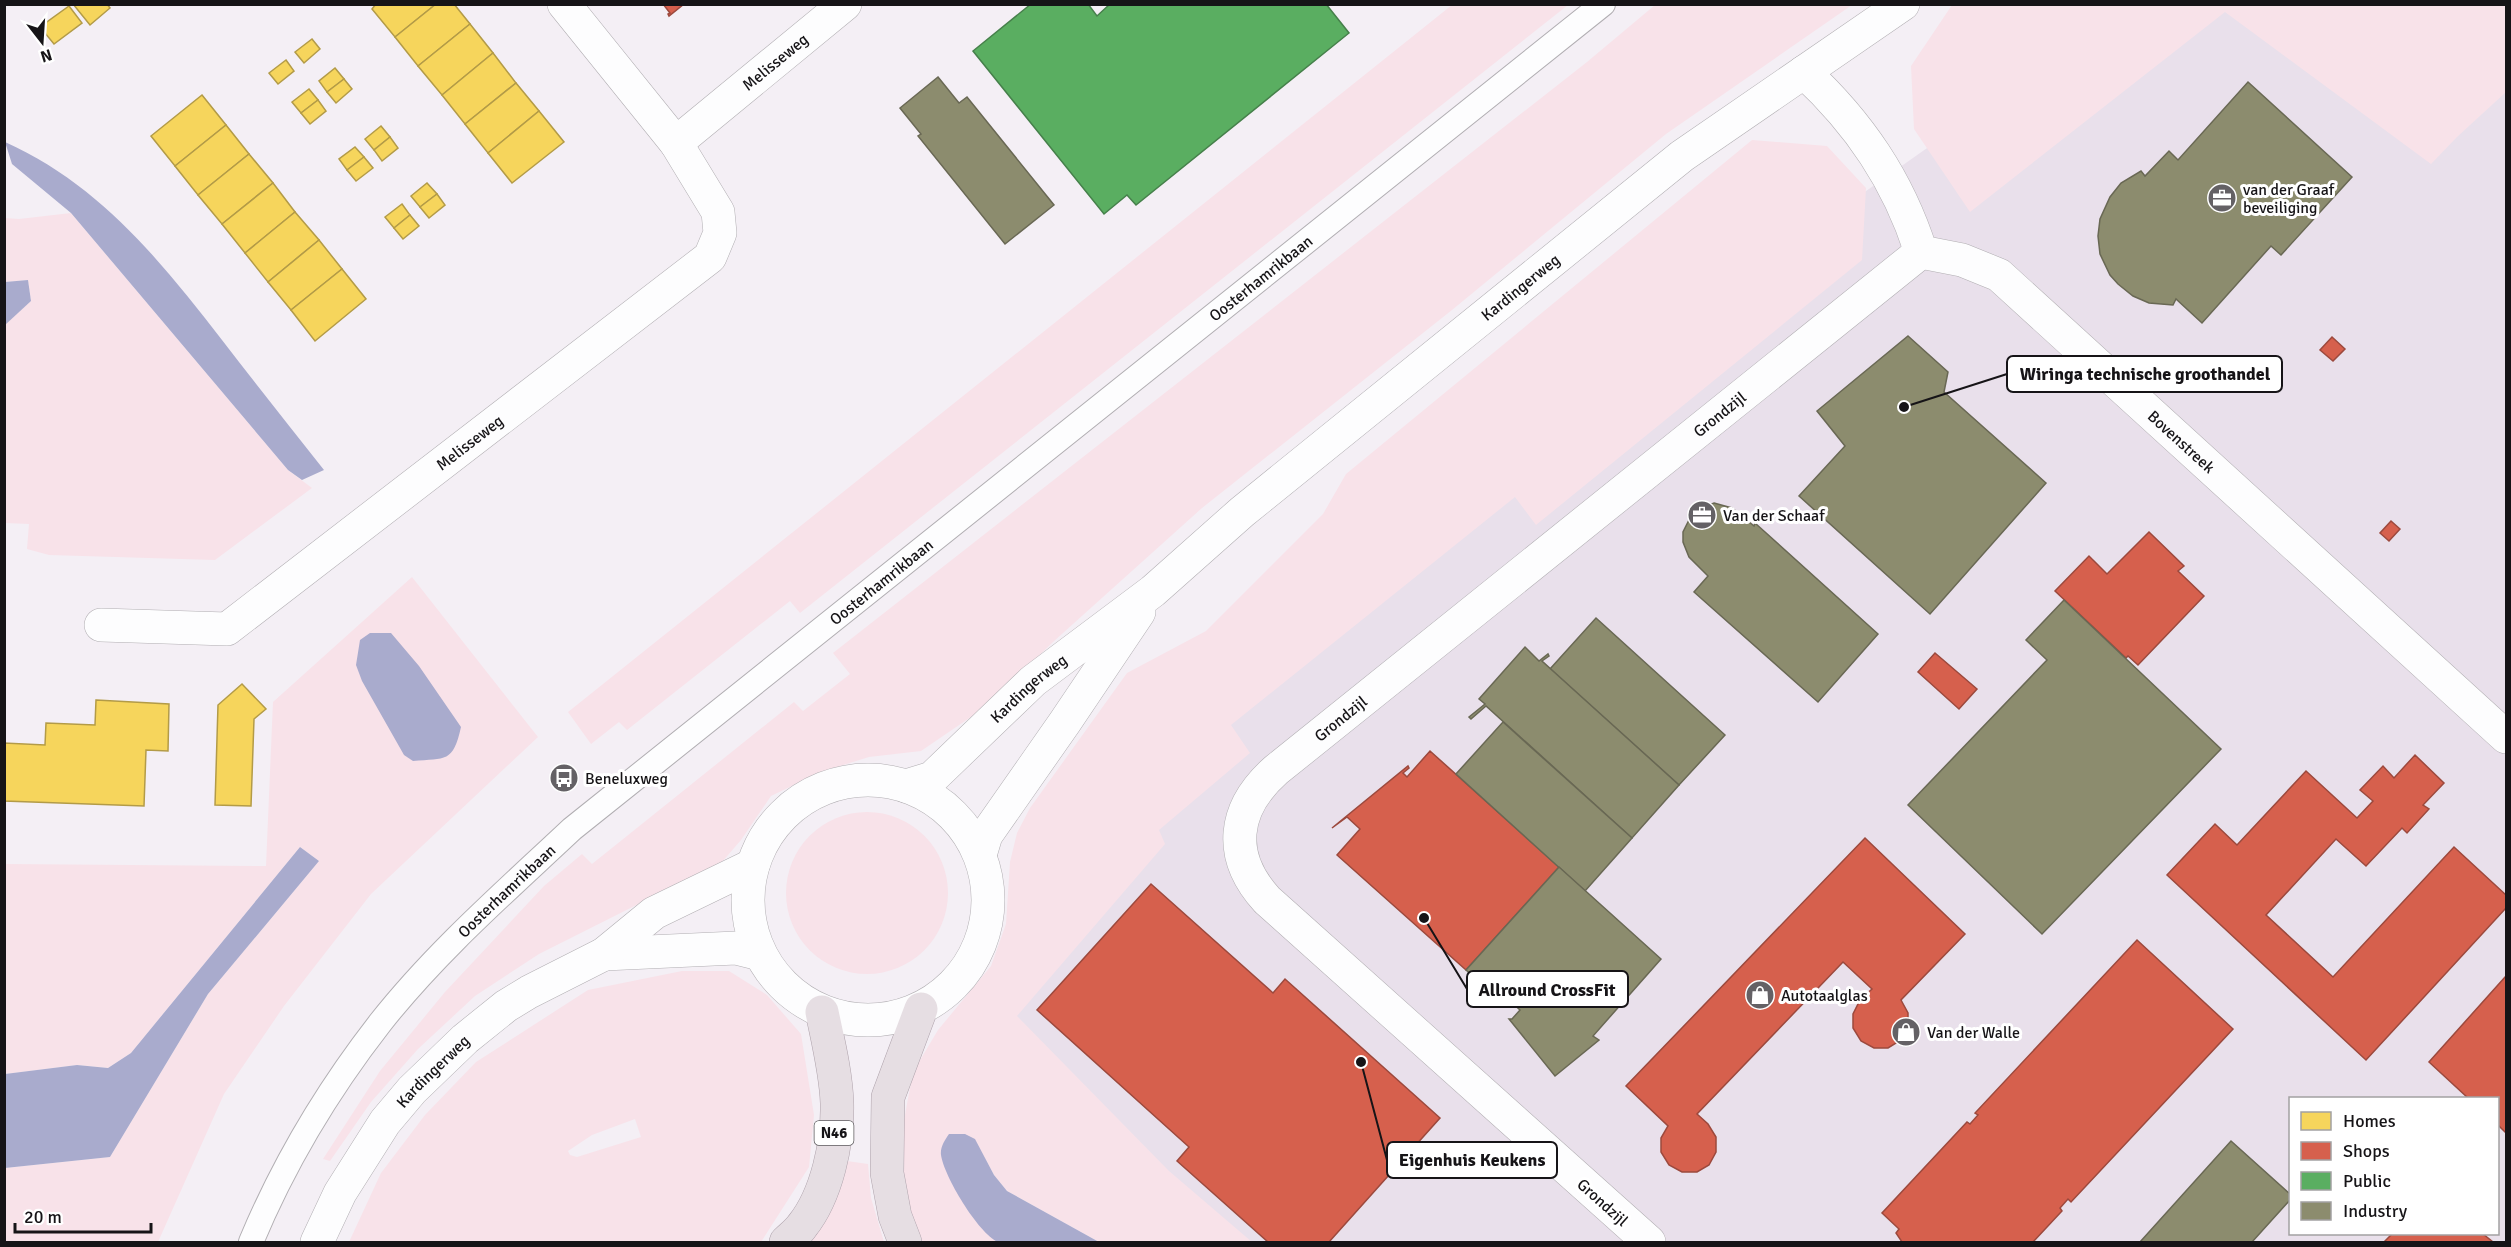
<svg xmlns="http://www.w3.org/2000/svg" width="2511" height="1247" font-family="Signika,sans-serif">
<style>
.built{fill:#e9e0eb;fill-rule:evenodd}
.green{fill:#f8e2e9;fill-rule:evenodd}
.water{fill:#a9abcd}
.homes{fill:#f6d55c;stroke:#b39b47;stroke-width:1.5}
.shops{fill:#d6604d;stroke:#9c493d;stroke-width:1.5}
.public{fill:#5aae61;stroke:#46804b;stroke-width:1.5}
.industry{fill:#8c8c6e;stroke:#696854;stroke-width:1.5}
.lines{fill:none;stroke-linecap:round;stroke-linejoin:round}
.service-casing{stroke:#b1aeb2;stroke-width:26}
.minor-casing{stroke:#b1aeb2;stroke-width:34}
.tertiary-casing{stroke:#b1aeb2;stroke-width:34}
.trunk-casing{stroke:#aea2ab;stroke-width:34}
.service{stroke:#fdfdfe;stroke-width:24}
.minor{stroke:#fdfdfe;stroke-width:33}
.tertiary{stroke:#fdfdfe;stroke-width:33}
.trunk{stroke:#e6dee3;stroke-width:33}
.labels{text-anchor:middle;stroke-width:6;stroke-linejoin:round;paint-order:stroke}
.shield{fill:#fff;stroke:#5c5a5d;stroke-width:1.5}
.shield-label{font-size:15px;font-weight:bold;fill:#161417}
.street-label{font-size:16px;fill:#161417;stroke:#fff}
.poi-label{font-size:16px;fill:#161417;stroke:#fff;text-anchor:start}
.leader{fill:none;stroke:#161417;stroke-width:2}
.callout-dot{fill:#161417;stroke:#fff;stroke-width:2}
.callout{fill:#fff;stroke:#161417;stroke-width:2}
.callout-label{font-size:18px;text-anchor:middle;font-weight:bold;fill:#161417}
</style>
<rect width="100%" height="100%" fill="#f4eff5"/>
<!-- built -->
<path class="built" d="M2130,5H2506V1242H1240L1003,1020L1061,851L1663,334ZM2290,1098H2498V1234H2290Z"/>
<!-- green -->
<g class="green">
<path d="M1452,5H1568L800,613L790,601L627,730L619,722L591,744L568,712Z"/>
<path d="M1655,5H1852L1666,134L1452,310L1202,508L1053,642L987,706L921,751L869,757L821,772L771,796L741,840L722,862L539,954L475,996L418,1049L371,1102L330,1161L323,1159L380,1071L445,992L544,886L582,854L592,864L794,702L803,711L850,674L833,653L1587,62Z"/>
<path d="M1952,5H2506V92L2457,137L2431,164L2225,12L1970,212L1914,129L1911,66Z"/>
<path d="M1752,140L1827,146L1866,188L1862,260L1536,525L1515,497L1231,725L1250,753L1159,830L1165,844L1017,1016L1169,1171L1252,1242H1099L1007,1191L994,1175L975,1140L964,1134L949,1135L941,1154C956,1189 968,1218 999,1242H917L898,1152L913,1072L938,1030L991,966L1006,924L1010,862L1017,833L1030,808L1127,673L1206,631L1323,514L1346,474Z"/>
<path d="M71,213L288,470L312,488L215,560L49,555L27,549L29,524L5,523L4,325L31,301L28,280L5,282V218L19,219Z"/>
<path d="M412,577L538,737L371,894L284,1006L224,1094L158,1242H5V1168L110,1157L208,994L319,861L300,847L131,1053L108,1068L77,1065L5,1074V864L266,866L273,702Z"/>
<circle cx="867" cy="893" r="81"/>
<path d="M682,971H729L767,995L801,1034L814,1115L809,1167L761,1242H349L381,1173L425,1115L476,1062L588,990ZM635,1119L641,1137L577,1157L570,1155L568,1151L592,1135Z"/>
<path d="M847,1161L868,1164L871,1198L884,1242H809Z"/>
</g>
<!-- water -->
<g class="water">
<path d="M5,142C99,184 160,260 222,340C256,384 290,427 324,470L302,480L288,470L71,213L12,164Z"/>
<path d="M28,280L31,301L5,325V282Z"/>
<path d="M370,633H391L419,666L461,727C453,763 446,758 413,761L404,755L362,681L356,665L360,640Z"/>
<path d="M300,847L319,861L208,994L110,1157L5,1168V1074L77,1065L108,1068L131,1053Z"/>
<path d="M949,1134H965L975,1139L994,1175L1007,1191L1099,1242C1083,1243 1007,1246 998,1242C978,1233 944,1176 941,1155C940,1147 945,1140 949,1134Z"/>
</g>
<!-- homes -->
<g class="homes">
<path d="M73,4H107L110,8L90,25Z"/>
<path d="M376,4H436L395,37L372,9Z"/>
<path d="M436,4H454L470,24L418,66L395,37Z"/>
<path d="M69,6L82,23L54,44L40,27Z"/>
<path d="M470,24L493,53L442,95L418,66Z"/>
<path d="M312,39L320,49L304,63L295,52Z"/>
<path d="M493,53L516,83L465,124L442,95Z"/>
<path d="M286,60L294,71L278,84L269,73Z"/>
<path d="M335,68L344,79L327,92L319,81Z"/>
<path d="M344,79L352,89L336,103L327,92Z"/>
<path d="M516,83L539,111L488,153L465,124Z"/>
<path d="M309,89L318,100L301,113L292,102Z"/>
<path d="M202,95L226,125L175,166L151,136Z"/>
<path d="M318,100L326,111L310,124L301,113Z"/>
<path d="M539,111L564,142L512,183L488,153Z"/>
<path d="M226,125L249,154L198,195L175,166Z"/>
<path d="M381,126L390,137L374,150L365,139Z"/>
<path d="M390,137L398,148L382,161L374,150Z"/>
<path d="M355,147L364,157L347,170L339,159Z"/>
<path d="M249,154L273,183L222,224L198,195Z"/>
<path d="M364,157L373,168L356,181L347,170Z"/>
<path d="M273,183L295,212L245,253L222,224Z"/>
<path d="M427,183L437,194L420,207L411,196Z"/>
<path d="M437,194L445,205L429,218L420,207Z"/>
<path d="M402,204L410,215L394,228L385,217Z"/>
<path d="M295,212L319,240L268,282L245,253Z"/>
<path d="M410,215L419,226L403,239L394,228Z"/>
<path d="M319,240L342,269L291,310L268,282Z"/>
<path d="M342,269L366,299L315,341L291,310Z"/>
<path d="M242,684L266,709L254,719L251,806L215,805L218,705Z"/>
<path d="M96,700L169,704L168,751L146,750L144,806L4,801V743L45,745L46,723L95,725Z"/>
</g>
<!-- shops -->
<g class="shops">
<path d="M663,4H684L669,16L668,14L670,13Z"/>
<path d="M2332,337L2345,349L2333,361L2320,350Z"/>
<path d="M2391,521L2400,529L2389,541L2380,533Z"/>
<path d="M2149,532L2184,566L2178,571L2204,596L2138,665L2128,656L2126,658L2055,591L2089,556L2107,574Z"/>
<path d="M1935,653L1977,689L1959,709L1918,672Z"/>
<path d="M1430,751L1559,867L1466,970L1337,855L1360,829L1347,817L1332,828L1408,766L1409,768L1403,773L1407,777Z"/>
<path d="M2415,755L2444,783L2423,805L2429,809L2407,833L2402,828L2366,866L2336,839L2266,915L2333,977L2454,847L2506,895V908L2366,1060L2167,875L2215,824L2237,845L2306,771L2357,818L2373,801L2360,790L2383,766L2394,778Z"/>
<path d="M1865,838L1965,934L1901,1000L1908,1013V1027L1901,1040L1888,1048H1874L1861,1041L1853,1028V1014L1860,1000L1872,989L1843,962L1697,1114L1708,1124L1716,1137V1152L1709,1165L1697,1172H1682L1669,1165L1661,1152V1138L1668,1126L1626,1086Z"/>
<path d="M1151,884L1273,993L1285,979L1440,1118L1329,1242H1268L1177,1161L1189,1147L1037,1010Z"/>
<path d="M2137,940L2233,1029L2071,1202L2068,1199L2060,1208L2062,1211L2033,1242H1902L1896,1233L1899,1229L1882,1213L1967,1122L1970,1124L1978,1115L1975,1113Z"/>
<path d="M2506,976V1133L2498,1125V1098H2468L2429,1062Z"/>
<path d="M2392,1234H2483L2493,1242H2384Z"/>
</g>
<!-- public -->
<path class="public" d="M1031,4H1088L1097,16L1110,4H1326L1349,33L1136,205L1127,195L1104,214L973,51Z"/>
<!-- industry -->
<g class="industry">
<path d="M938,77L959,103L967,97L1054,205L1005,244L918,136L921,134L900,108Z"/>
<path d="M2248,82L2352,177L2281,255L2271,246L2202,323L2176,299L2173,305L2149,303L2133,296L2118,284L2110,275L2100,254L2098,236L2100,219L2110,197L2121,183L2141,171L2145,176L2169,151L2178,160Z"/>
<path d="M1908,336L1948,372L1944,392L2046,483L1930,614L1799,496L1845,446L1817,411Z"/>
<path d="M1714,503L1732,508L1754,526L1755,523L1878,634L1818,702L1694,592L1708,576L1689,557L1683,542V532L1691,516L1697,510Z"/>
<path d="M2064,600L2221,749L2042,934L1908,805L2047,660L2026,640Z"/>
<path d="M1596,618L1725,735L1679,785L1550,669Z"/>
<path d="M1525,647L1539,661L1548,654L1549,656L1542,661L1679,785L1632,838L1486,706L1471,719L1469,717L1485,704L1479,699Z"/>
<path d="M1503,722L1632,838L1585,891L1456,774Z"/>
<path d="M1559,867L1661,959L1593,1036L1599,1040L1555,1076L1509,1019H1512L1520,1010L1497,989L1492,994L1466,970Z"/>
<path d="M2231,1141L2290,1194V1200L2252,1242H2140Z"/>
</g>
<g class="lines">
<!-- service casing -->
<g class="service-casing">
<g id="service">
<path id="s1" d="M251,1242C284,1163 327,1091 380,1023C436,952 506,891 572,829L1603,4"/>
</g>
</g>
<!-- minor casing -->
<g class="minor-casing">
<g id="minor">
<path id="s2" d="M1804,72C1859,123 1898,180 1921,252L1962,260L1999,275L2506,737"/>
<path id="s3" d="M676,143L845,4"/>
<path id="s4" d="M101,625L227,629L710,257L720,233L718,212L676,143L564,4"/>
<path id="s5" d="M1649,1242L1267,900C1227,856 1232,809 1276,770L1921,252"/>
</g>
</g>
<!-- tertiary casing -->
<g class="tertiary-casing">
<g id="tertiary">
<circle cx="868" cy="900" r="120"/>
<path id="s6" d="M906,786L932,778L1033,681L1153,591L1242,512L1682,156L1903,4"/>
<path d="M980,855L986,835L1065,722L1139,612"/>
<path d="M604,954L736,948L760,954"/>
<path id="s7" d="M317,1242L340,1193L385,1122L412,1090L465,1039L506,1006L529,992L604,954L654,913L753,865"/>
</g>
</g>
<!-- trunk casing -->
<g class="trunk-casing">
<g id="trunk">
<path d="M786,1242C791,1237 798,1232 802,1226C827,1195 838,1142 837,1103C836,1073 828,1041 822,1012"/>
<path d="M905,1242L895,1216L887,1173L888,1097L921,1009"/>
</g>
</g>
<!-- service -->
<use href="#service" class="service"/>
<!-- minor -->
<use href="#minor" class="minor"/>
<!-- tertiary -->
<use href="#tertiary" class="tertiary"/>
<!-- trunk -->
<use href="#trunk" class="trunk"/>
</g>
<!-- icons -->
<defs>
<g id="office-disc" transform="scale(1.5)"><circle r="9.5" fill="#646165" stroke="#fff"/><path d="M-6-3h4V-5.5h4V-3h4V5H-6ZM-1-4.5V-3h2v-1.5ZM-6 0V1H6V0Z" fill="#fff"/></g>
<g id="bus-disc" transform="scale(1.5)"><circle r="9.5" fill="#646165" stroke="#fff"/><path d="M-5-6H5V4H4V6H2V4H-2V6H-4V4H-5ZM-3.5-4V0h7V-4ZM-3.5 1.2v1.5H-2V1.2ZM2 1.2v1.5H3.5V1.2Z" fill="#fff"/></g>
<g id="shop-disc" transform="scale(1.5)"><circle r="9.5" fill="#646165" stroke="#fff"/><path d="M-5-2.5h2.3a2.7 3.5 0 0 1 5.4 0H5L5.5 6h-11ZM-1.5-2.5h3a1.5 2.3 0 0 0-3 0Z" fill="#fff"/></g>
</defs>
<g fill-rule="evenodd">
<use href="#office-disc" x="2222" y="198"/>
<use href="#office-disc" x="1702" y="515"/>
<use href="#bus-disc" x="564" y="778"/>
<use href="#shop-disc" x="1760" y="995"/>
<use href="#shop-disc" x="1906" y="1032"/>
</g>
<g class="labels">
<!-- shield labels -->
<rect class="shield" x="814.5" y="1121" width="39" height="24" rx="4.5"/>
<g class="shield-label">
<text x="834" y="1138">N46</text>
</g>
<!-- street labels -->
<g class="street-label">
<text dy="6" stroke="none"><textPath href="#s3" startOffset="128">Melisseweg</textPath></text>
<text dy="6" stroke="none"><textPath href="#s1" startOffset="1410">Oosterhamrikbaan</textPath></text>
<text dy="6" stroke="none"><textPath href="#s6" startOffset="794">Kardingerweg</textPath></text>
<text dy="6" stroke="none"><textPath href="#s5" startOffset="1230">Grondzijl</textPath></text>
<text dy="6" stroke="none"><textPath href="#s2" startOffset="546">Bovenstreek</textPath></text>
<text dy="6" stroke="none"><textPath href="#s4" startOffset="432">Melisseweg</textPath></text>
<text dy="6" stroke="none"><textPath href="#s1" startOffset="924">Oosterhamrikbaan</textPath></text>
<text dy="6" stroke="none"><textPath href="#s6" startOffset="159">Kardingerweg</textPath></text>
<text dy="6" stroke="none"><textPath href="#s5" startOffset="744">Grondzijl</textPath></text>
<text dy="6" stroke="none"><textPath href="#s1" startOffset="438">Oosterhamrikbaan</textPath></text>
<text dy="6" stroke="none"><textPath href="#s7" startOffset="208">Kardingerweg</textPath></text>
<text transform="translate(1603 1202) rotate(42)" y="6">Grondzijl</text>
</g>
<!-- poi labels -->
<g class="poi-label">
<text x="2243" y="195">van der Graaf<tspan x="2243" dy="18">beveiliging</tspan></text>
<text x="1723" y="521">Van der Schaaf</text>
<text x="585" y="784">Beneluxweg</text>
<text x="1781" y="1001">Autotaalglas</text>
<text x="1927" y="1038">Van der Walle</text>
</g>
</g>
<!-- callouts -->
<path class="leader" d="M1904 407L2007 374M1424 918L1467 989M1361 1062L1387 1160"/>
<g class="callout-dot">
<circle cx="1904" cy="407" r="6"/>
<circle cx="1424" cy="918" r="6"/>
<circle cx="1361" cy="1062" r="6"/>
</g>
<g class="callout">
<rect x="2007" y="356" width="275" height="36" rx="6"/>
<rect x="1467" y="971" width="161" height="36" rx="6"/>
<rect x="1387" y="1142" width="170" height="36" rx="6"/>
</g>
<g class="callout-label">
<text x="2145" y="380">Wiringa technische groothandel</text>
<text x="1547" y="996">Allround CrossFit</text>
<text x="1472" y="1166">Eigenhuis Keukens</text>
</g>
<!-- border -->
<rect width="2511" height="1247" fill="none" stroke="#161417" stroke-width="12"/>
<!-- legend -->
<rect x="2289" y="1097" width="210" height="138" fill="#ffffff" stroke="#a2a1a2" stroke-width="1.5"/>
<rect x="2301" y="1112" width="30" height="18" fill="#f6d55c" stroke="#a2a1a2" stroke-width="1.5"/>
<text x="2343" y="1127" font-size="18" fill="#161417">Homes</text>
<rect x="2301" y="1142" width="30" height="18" fill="#d6604d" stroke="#a2a1a2" stroke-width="1.5"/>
<text x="2343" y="1157" font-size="18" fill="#161417">Shops</text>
<rect x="2301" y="1172" width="30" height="18" fill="#5aae61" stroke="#a2a1a2" stroke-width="1.5"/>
<text x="2343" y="1187" font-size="18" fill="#161417">Public</text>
<rect x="2301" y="1202" width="30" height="18" fill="#8c8c6e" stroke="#a2a1a2" stroke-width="1.5"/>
<text x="2343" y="1217" font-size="18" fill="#161417">Industry</text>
<!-- north arrow -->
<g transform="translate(42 42) rotate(163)" stroke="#ffffff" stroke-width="4.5" paint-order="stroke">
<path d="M0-4.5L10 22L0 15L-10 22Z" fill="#161417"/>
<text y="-9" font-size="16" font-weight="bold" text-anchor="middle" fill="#161417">N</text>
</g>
<!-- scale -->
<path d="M15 1223v9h136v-9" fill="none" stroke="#161417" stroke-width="3"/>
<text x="24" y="1223" font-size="18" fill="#161417" stroke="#ffffff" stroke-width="4.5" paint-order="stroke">20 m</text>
</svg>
